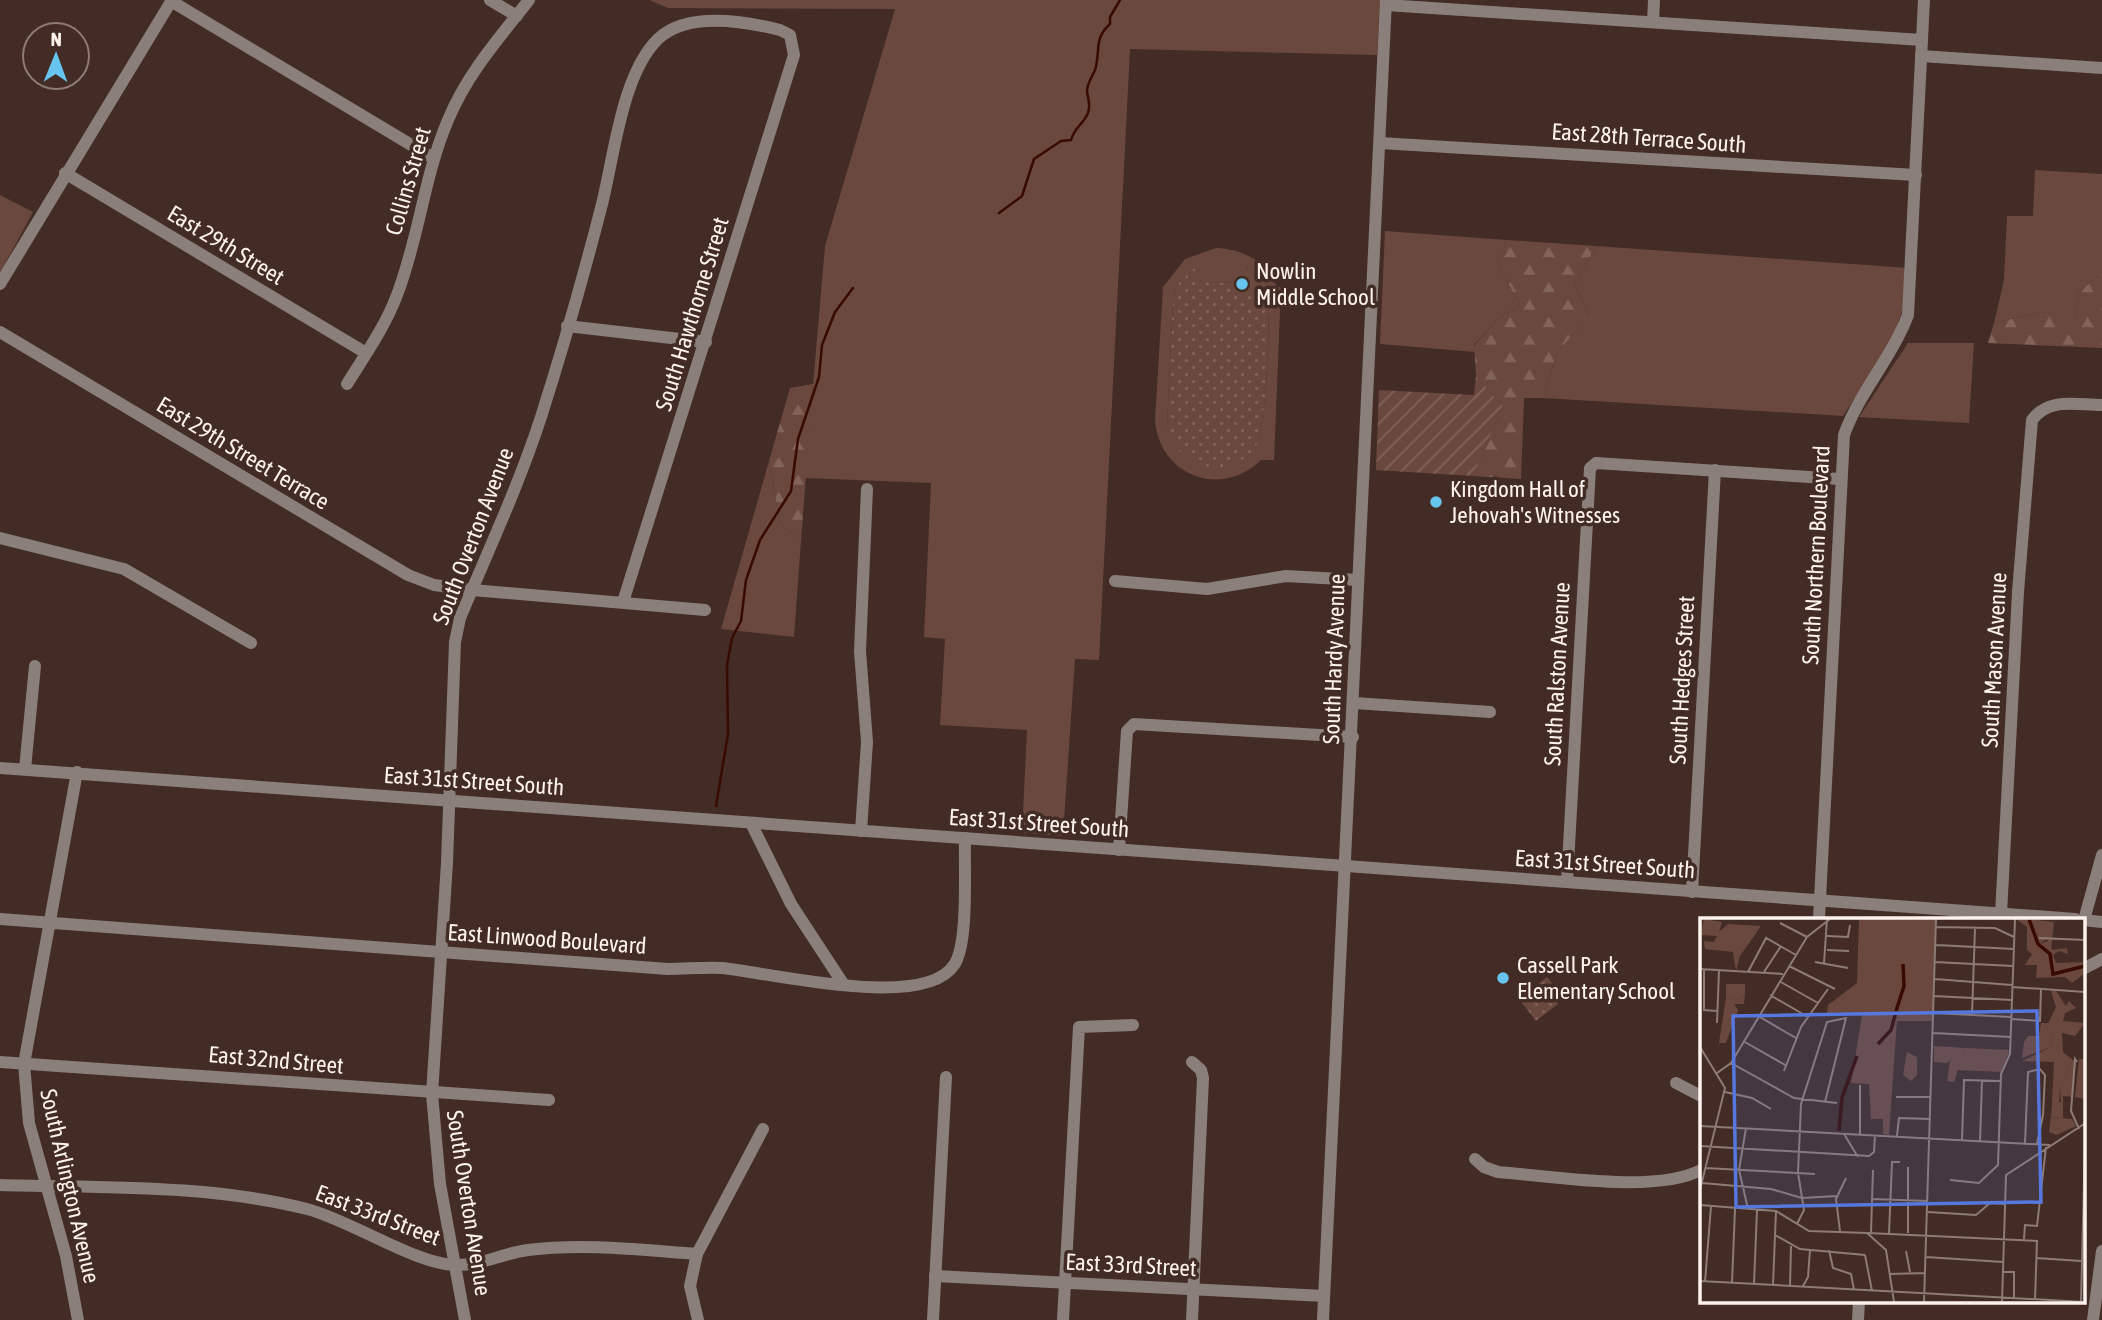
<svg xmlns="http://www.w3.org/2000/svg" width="2102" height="1320" font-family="'Asap Condensed',sans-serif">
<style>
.grass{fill:#6b483d;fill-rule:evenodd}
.forest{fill:url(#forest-firs)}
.park{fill:url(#park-dots)}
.garden{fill:url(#garden-furrows)}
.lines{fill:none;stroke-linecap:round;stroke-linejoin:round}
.stream{stroke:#380a00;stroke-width:2.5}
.minor{stroke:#8b7f7b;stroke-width:12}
.poi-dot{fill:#66c4ef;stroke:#422c25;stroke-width:2.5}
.labels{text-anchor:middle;stroke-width:7;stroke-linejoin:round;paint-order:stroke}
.street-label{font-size:23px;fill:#fef2ee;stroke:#422c25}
.poi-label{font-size:23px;fill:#fef2ee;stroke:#422c25;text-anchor:start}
.inset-river{fill:none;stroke:#380a00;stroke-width:3.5}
.inset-road{fill:none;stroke:#8d7b75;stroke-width:2}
.view{fill:#5577de;fill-opacity:0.15;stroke:#5577de;stroke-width:3.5}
.inset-edge{fill:none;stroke:#fef2ee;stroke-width:3.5}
</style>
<defs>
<pattern id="forest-firs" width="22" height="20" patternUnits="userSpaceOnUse" patternTransform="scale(1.75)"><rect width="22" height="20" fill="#6b483d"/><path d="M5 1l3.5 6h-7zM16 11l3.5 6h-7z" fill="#816359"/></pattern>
<pattern id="park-dots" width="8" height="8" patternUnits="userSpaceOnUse" patternTransform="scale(1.75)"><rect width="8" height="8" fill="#6b483d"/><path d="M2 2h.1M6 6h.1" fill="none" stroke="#816359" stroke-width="1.8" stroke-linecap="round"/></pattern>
<pattern id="garden-furrows" width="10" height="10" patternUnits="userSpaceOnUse" patternTransform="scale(1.75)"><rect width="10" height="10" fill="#6b483d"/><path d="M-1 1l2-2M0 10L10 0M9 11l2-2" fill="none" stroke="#816359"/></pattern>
</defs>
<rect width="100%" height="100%" fill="#422c25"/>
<!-- grass -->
<g class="grass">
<path d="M649,0H1380L1377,55L1130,49L1099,660L1075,659L1063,836L1022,833L1027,730L940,725L945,639L924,637L931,483L805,478L825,246L895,9L668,8Z"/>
<path d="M2035,170L2102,174V273L2079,292L2075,319L2042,312L1994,323L2004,280L2007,216H2033Z"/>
<path d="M0,195L33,212L0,273Z"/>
<path d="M1385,231L1506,240L1497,263L1520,305L1498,319L1474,345L1475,352L1380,344Z"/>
<path d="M1596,246L1908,268L1902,312L1890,344L1843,416L1543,398L1557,353L1589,316L1575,285Z"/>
<path d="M1216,248C1244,249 1265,261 1277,287H1281L1274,460H1261C1221,499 1159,476 1155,420L1163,287L1185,259ZM1197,267L1201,282L1241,283L1247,268C1257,276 1264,286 1267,299C1271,321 1266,424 1257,443C1247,465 1218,472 1198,460C1183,450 1172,445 1167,426L1173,299L1179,282Z"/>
<path d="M1908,343H1974L1969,423L1859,417Z"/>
<path d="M769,461L780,523L801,541L794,637L721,629Z"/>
</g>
<!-- forest -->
<g class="forest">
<path d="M1506,240L1596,246L1575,285L1589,316L1557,353L1543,398H1524L1521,479L1473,476L1503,406L1476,376L1474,346L1498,319L1520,305L1497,263Z"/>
<path d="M2102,273V348L1988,343L1994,323L2042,312L2075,318L2079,292Z"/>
<path d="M813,384L801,541L780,523L769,461L790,388Z"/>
</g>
<!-- park -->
<g class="park">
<path d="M1197,266L1201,282L1241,283L1246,268C1257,275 1264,285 1267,298C1271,319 1266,430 1256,446C1231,484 1175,468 1167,426L1173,299L1179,282Z"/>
<path d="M1547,977L1558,991V1004L1536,1021L1519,999Z"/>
</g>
<!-- garden -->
<path class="garden" d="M1476,376L1503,406L1473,476L1376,470L1379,390L1474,395Z"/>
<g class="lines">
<!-- stream -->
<g class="stream">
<path d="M999,213L1022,196L1034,159L1061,141L1071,140C1075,126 1083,125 1088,113C1091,104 1088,100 1087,91C1087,84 1092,77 1095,70C1101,52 1093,39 1110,24V17L1120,0"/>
<path d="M716,806L728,734L727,665L732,638L741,621L746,580L760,540L791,491L798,439L819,377L822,345L835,312L853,288"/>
</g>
<!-- minor -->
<g class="minor">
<path d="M490,0L517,16"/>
<path d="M171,1L433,158"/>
<path d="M1386,5L1922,40"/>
<path d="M1653,22L1654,0"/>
<path d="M1921,56L2102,68"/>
<path d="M1380,143L1916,175"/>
<path d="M65,173L366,353"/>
<path d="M0,284L172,0"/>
<path d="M567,326L706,342"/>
<path d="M0,332L408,575L434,585L472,590L705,610"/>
<path d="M347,384C365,355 385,327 397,295C419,238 424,176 448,120C467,74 499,38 529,0"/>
<path d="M0,538L124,569L251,643"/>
<path d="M1115,581L1207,589L1286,576L1358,580"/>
<path d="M1354,703L1490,712"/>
<path d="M0,768L2075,919"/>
<path d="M25,769L35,666"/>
<path d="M77,772L24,1064L29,1123L66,1256L78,1320"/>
<path d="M751,823L791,904L844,985"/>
<path d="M861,831L867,742L860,651L867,489"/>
<path d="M1119,850L1127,731L1134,724L1353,737"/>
<path d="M1567,882L1590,468L1596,463L1840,479"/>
<path d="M1692,892L1715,470"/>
<path d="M2001,914L2018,592L2032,420C2049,397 2076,405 2102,405"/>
<path d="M0,919L668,969C686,969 704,967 722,968C771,973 924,1011 954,965C969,944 964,867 965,838"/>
<path d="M1819,919L1844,435C1860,391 1891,359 1908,315L1924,0"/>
<path d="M2083,920L2102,922"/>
<path d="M2084,920L2102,855"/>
<path d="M2083,969L2102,959"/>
<path d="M0,1062L549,1100"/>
<path d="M1676,1083L1701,1096"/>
<path d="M1475,1159L1484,1167L1498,1172C1552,1176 1655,1194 1701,1170"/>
<path d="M0,1185C101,1188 208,1184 307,1209C350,1220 415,1264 455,1265C479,1266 504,1253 528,1250C584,1243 641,1250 697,1254"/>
<path d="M935,1276L1324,1296"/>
<path d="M465,1320L440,1184L432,1094L447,863L455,642L460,618C488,551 519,485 541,417C563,348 583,278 601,208C614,159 621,75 658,39C687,11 744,21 780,30L790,35L794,55L623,602"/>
<path d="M698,1320L690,1286L697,1254L763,1129"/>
<path d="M933,1320L946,1077"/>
<path d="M1063,1320L1079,1027L1133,1025"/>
<path d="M1192,1320L1203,1078L1201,1070L1192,1062"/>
<path d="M1323,1320L1386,0"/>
<path d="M1858,1320L1859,1301"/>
<path d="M2093,1320L2102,1251"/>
</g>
</g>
<!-- markers -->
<g class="poi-dot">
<circle cx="1242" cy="284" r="7"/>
<circle cx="1436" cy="502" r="7"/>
<circle cx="1503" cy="978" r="7"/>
</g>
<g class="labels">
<!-- street labels -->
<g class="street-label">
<text transform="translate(1649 138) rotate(4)" y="8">East 28th Terrace South</text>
<text transform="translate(408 181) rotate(-74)" y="8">Collins Street</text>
<text transform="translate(226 245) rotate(31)" y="8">East 29th Street</text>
<text transform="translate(692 314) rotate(-73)" y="8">South Hawthorne Street</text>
<text transform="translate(243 453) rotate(31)" y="8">East 29th Street Terrace</text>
<text transform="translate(473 536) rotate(-69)" y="8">South Overton Avenue</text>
<text transform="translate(1816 555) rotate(-87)" y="8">South Northern Boulevard</text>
<text transform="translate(1334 659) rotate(-88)" y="8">South Hardy Avenue</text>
<text transform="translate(1994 660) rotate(-87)" y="8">South Mason Avenue</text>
<text transform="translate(1557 674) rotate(-87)" y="8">South Ralston Avenue</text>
<text transform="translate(1682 680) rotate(-87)" y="8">South Hedges Street</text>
<text transform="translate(474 781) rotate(4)" y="8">East 31st Street South</text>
<text transform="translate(1039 823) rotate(4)" y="8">East 31st Street South</text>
<text transform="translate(1605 864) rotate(4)" y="8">East 31st Street South</text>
<text transform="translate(547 939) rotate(4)" y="8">East Linwood Boulevard</text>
<text transform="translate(276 1060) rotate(5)" y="8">East 32nd Street</text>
<text transform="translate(70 1186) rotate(77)" y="8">South Arlington Avenue</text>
<text transform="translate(469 1203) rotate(81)" y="8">South Overton Avenue</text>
<text transform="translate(378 1215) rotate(21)" y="8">East 33rd Street</text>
<text transform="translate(1131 1265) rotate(3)" y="8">East 33rd Street</text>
</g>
<!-- poi labels -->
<g class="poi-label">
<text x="1256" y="279">Nowlin<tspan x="1256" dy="26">Middle School</tspan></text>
<text x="1450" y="497">Kingdom Hall of<tspan x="1450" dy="26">Jehovah's Witnesses</tspan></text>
<text x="1517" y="973">Cassell Park<tspan x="1517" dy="26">Elementary School</tspan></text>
</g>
</g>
<!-- overview -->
<g transform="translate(1700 918)">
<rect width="385" height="385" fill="#422c25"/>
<path d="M159,1H236L233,103H197L189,217L183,216V201H171L169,166L151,165L162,97L127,96L128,87L157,65ZM327,1L354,4L351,31L347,21L339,26ZM26,66H45V76L37,82L26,79ZM341,105H349L346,110L352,118L351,129L322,140L324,124L328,118H339ZM234,128L252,129L254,138L247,145L234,144ZM265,130L310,132L301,154L257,152ZM379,141H385V194L384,181L375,179ZM373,142L376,145L373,179L363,178V200L351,199L352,185L361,184L360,168Z" fill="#6b483d"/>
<path d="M4,1L22,4L19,14L28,6L61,8L40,38L36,53L33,34L5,31L4,23L14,24L17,18L0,17ZM316,1H329L339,26L351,22L352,32L367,30L368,36L359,33L353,37L356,45L385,44L384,56L372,65L365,59L336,60L337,47H325L332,36L327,32V9ZM351,73H356L366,88L369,83L376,90L365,95L363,103L385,105L375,118L362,115L363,134L373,142L360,168L359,186L352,185L354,144L322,143L351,129L352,118L346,110L356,89ZM45,76L44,86H34L38,92L26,125H19L26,79L37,82ZM252,129L265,130L254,164L247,163ZM351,199L372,201L376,208L357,217L349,214Z" fill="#6b483d"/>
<path d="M207,134L217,139V157L211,163L203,157Z" fill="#6b483d"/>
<path class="inset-river" d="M329,1L338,26L350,36L353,56L385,48M196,93L204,68L203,46M178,126L191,112L196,94M139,213L142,180L157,138"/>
<path class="inset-road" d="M80,5L107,19M236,9L295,10L314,19M127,18L148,19L150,7M339,20L385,22M236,27L314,31M127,32L149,33M115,44L148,50M235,44L313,48M124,45L127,1M89,48L135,71M0,51L83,56M4,52V92L17,93M48,54L66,20L96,37M64,54L81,28M235,61L312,67M79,63L118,85M312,69L385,74M70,77L108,99M234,78L312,82M234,95L311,99M272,97L275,10M58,98L96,120M311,101L340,103L341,71M17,105L19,53M233,115L311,119M43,123L87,148M0,129L25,170L0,272M377,144L375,141L371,193L379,211M31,145L94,180L137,185M84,153L101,109L128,71M17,155L31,145L107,19L130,1M160,167V216M25,174L52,180L71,191M196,179H231M0,208L350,227M46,210L39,252L48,291M144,216L158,239M197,218L199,200L231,201M262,222L264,162L301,163M280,223L282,162M325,225L328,154L340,151L345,157L343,197L337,226M0,228L169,238L174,234L175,217M5,250L115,256M250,262L279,265L298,247L301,156L310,136L315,1M2,265L71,271L102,280L137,278M172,281L228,283M0,287L76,293L109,313L167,315L186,332L194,384M228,294L276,297L290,285L305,286M97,306L104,292L98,255L101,186L127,104L146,100L125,184M140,313L136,281L146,260M171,314L173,252M168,315L337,323L335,382M189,315L192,244H200M208,315V249M75,317L100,331L165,337M324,321L325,307L337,308L346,229M129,332L133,350L151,356L154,372M206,333L210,354M165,337L172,373M226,339L303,344M336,340L381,343M303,354H314V380M189,356L225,355M0,363L385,384M5,364L11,288M32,365L35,291M54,366L57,292M73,367L76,293M90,368L91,328M103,368L108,359L110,332M224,384L236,1M302,384L306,257L384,206M381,384L385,224"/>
<path class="view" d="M337,93L341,284L36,289L33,98Z"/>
<rect width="385" height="385" class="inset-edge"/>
</g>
<!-- north arrow -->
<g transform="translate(56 56) rotate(1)"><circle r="33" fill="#422c25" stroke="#8d7b75" stroke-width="2"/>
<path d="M0-5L12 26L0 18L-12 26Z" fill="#66c4ef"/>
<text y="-10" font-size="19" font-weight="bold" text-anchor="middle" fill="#fef2ee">N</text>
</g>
</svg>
